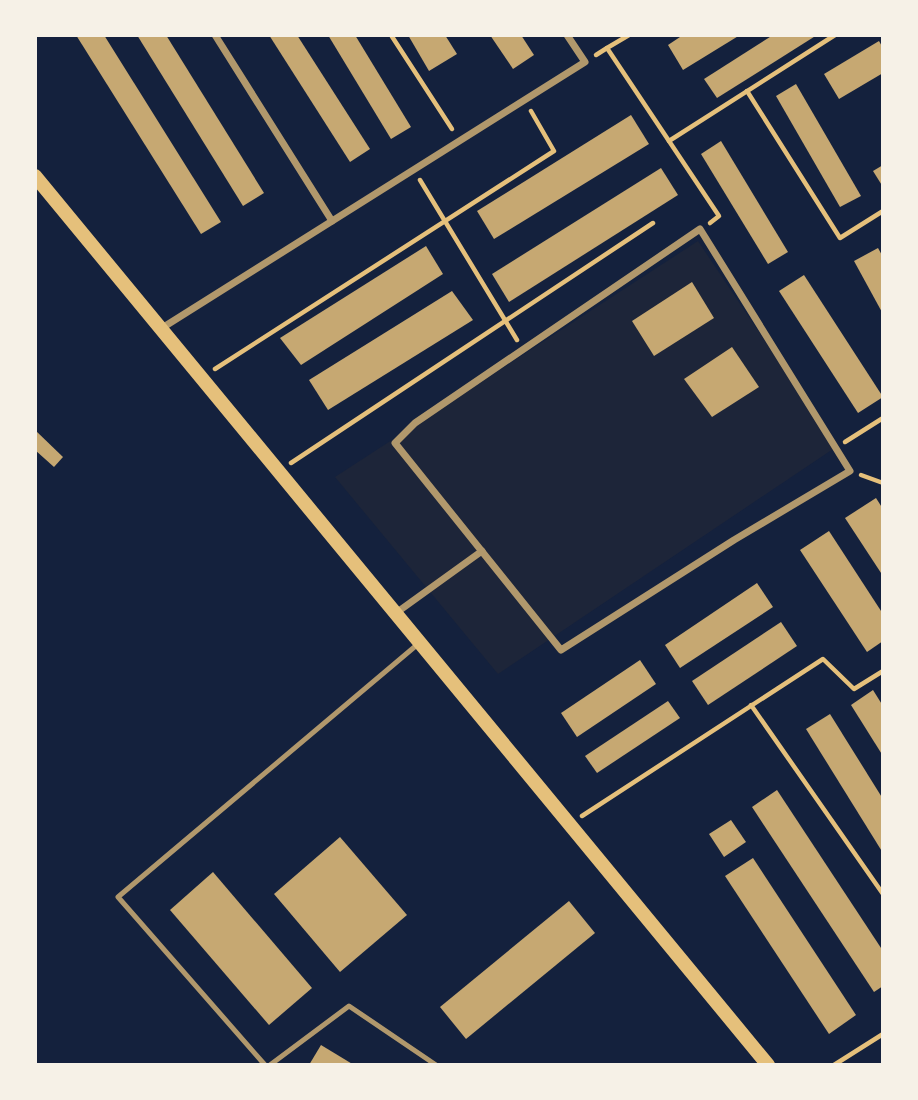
<svg xmlns="http://www.w3.org/2000/svg" width="918" height="1100" font-family="'Work Sans',sans-serif">
<style>
.green{fill:#1d2539}
.building{fill:#c6a872}
.lines{fill:none;stroke-linecap:round;stroke-linejoin:round}
.path{stroke:#e5c07b;stroke-width:4.5}
.service{stroke:#b1986c;stroke-width:5}
.minor{stroke:#b1986c;stroke-width:7}
.secondary{stroke:#e5c07b;stroke-width:14}
</style>
<rect width="100%" height="100%" fill="#14213d"/>
<!-- green -->
<path class="green" d="M698,241L836,447L498,674L335,477Z"/>
<!-- building -->
<g class="building">
<path d="M76,35H104L221,222L201,234Z"/>
<path d="M137,35H166L264,193L243,206Z"/>
<path d="M269,35H297L370,149L350,162Z"/>
<path d="M328,35H355L411,127L391,139Z"/>
<path d="M408,35H445L457,54L429,71Z"/>
<path d="M490,35H521L534,55L513,69Z"/>
<path d="M683,35H740L683,70L668,45Z"/>
<path d="M773,35H817L717,98L704,79Z"/>
<path d="M879,41L883,48V73L839,99L824,74Z"/>
<path d="M796,84L861,196L840,207L776,96Z"/>
<path d="M631,115L649,144L494,239L477,211Z"/>
<path d="M721,141L788,252L768,264L701,154Z"/>
<path d="M883,165V187L873,171Z"/>
<path d="M661,168L678,195L509,302L492,274Z"/>
<path d="M426,246L443,274L301,365L280,338Z"/>
<path d="M878,248L883,257V314L854,261Z"/>
<path d="M804,275L883,397L858,413L779,291Z"/>
<path d="M692,282L714,318L654,356L632,321Z"/>
<path d="M452,291L473,320L328,410L309,380Z"/>
<path d="M732,347L759,387L712,417L684,379Z"/>
<path d="M35,430L63,457L54,467L35,450Z"/>
<path d="M876,498L883,509V576L845,518Z"/>
<path d="M829,531L883,614V641L867,652L800,550Z"/>
<path d="M757,583L773,607L680,668L665,645Z"/>
<path d="M781,622L797,646L708,705L692,681Z"/>
<path d="M640,660L656,684L577,737L561,713Z"/>
<path d="M873,690L883,706V756L851,705Z"/>
<path d="M668,701L680,718L597,773L585,756Z"/>
<path d="M830,714L883,799V853L806,729Z"/>
<path d="M777,790L883,951V986L874,992L752,807Z"/>
<path d="M731,820L746,842L724,857L709,834Z"/>
<path d="M340,837L407,915L340,972L274,894Z"/>
<path d="M753,858L856,1015L829,1034L725,876Z"/>
<path d="M213,872L312,988L269,1025L170,910Z"/>
<path d="M569,901L595,933L466,1039L440,1007Z"/>
<path d="M321,1045L354,1065H309Z"/>
</g>
<g class="lines">
<!-- path -->
<g class="path">
<path d="M391,35L452,129"/>
<path d="M607,48L629,35"/>
<path d="M596,55L607,48L719,216L710,223"/>
<path d="M747,91L840,238L883,211"/>
<path d="M669,141L835,35"/>
<path d="M420,180L517,340"/>
<path d="M215,369L554,151L531,111"/>
<path d="M845,442L883,418"/>
<path d="M291,463L653,223"/>
<path d="M861,475L883,483"/>
<path d="M751,705L883,894"/>
<path d="M582,816L823,659L854,689L883,671"/>
<path d="M834,1065L883,1034"/>
</g>
<!-- service -->
<g class="service">
<path d="M265,1065L118,897L418,644"/>
<path d="M270,1065L349,1006L436,1065"/>
</g>
<!-- minor -->
<g class="minor">
<path d="M215,35L332,221"/>
<path d="M700,229L850,471L734,540L561,650L395,443L415,423Z"/>
<path d="M162,328L585,62L567,35"/>
<path d="M396,613L482,551"/>
</g>
<!-- secondary -->
<path class="secondary" d="M35,176L768,1065"/>
</g>
<!-- border -->
<rect width="918" height="1100" fill="none" stroke="#f6f1e7" stroke-width="74"/>
</svg>
